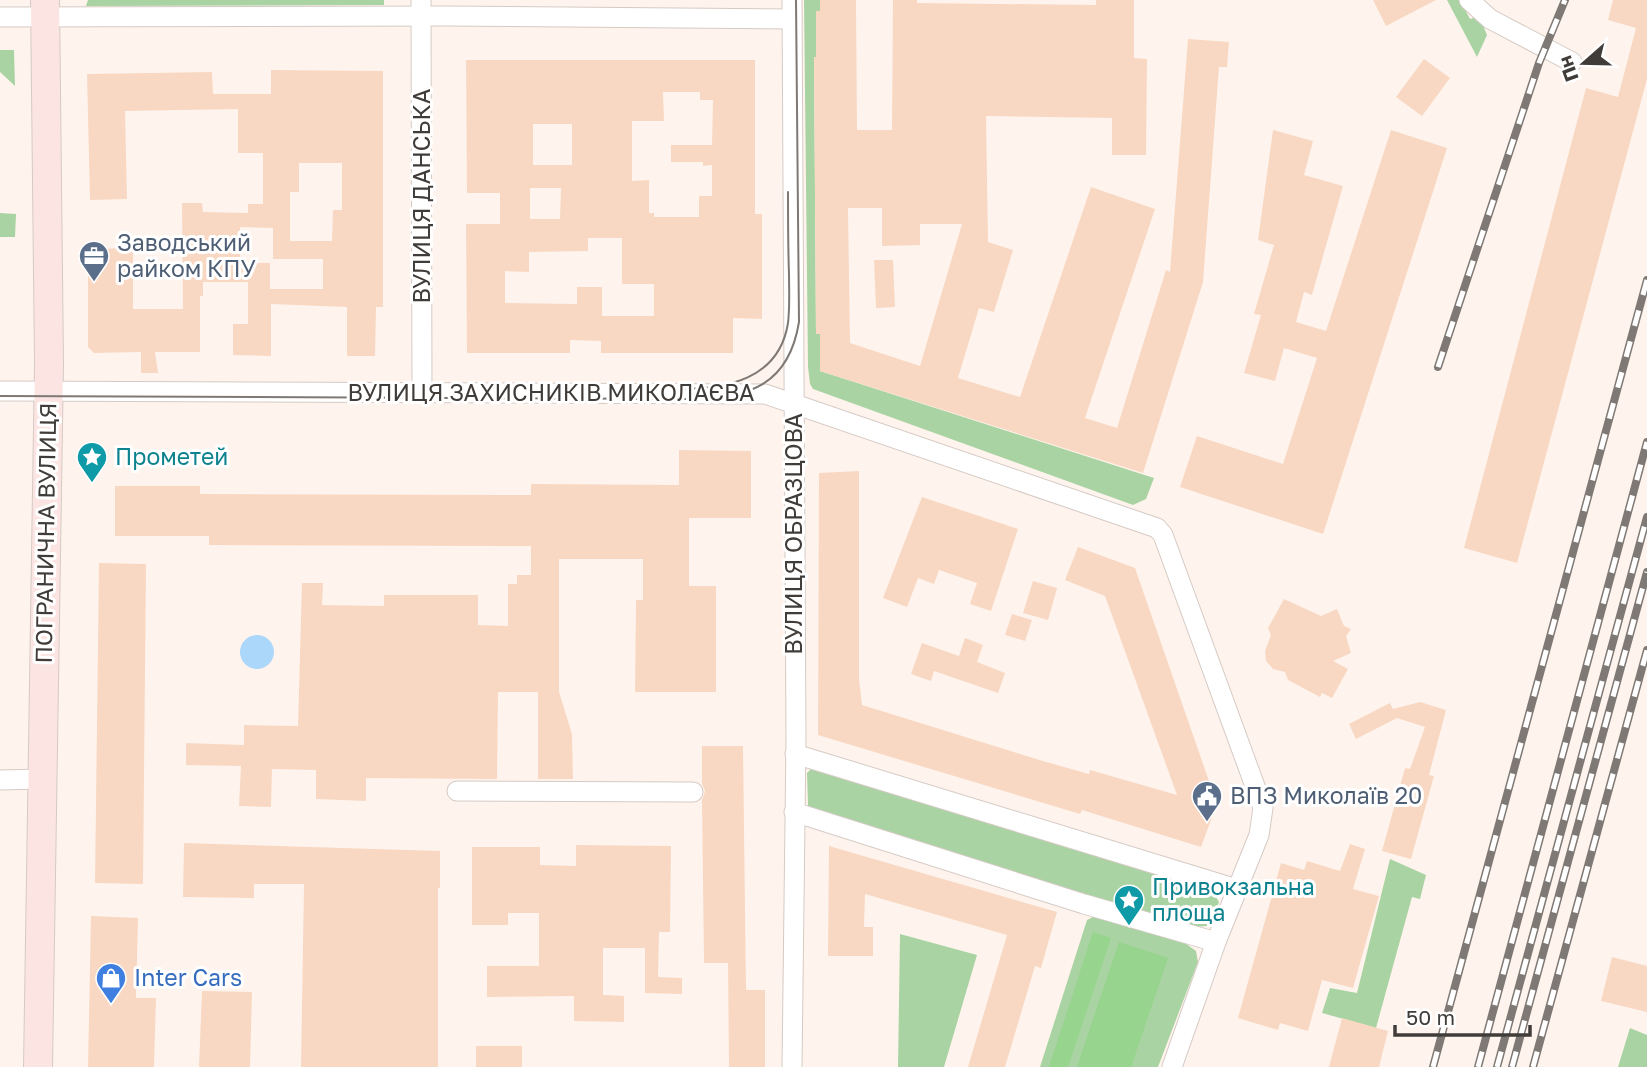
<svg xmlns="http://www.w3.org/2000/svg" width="1647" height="1067" font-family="'Golos Text',sans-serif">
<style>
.green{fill:#a9d3a2}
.forest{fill:#97d48e}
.water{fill:#abd7fb}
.building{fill:#f8d8c3;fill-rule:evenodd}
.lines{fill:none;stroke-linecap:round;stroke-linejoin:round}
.street-casing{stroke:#d5cac4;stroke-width:21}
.secondary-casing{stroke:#d5cac4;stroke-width:30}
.street{stroke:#fff;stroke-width:19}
.secondary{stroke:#fbe4e1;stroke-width:28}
.tram{stroke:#7f7975;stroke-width:2}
.rail-casing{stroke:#7f7975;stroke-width:8}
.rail{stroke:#fff;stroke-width:5;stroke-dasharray:16;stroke-linecap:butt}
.labels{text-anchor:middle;stroke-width:6;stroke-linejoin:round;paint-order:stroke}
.street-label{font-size:23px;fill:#403c39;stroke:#fff}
.service-label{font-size:23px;fill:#4e5e75;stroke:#fff;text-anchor:start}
.culture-label{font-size:23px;fill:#0d838f;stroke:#fff;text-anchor:start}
.shop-label{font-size:23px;fill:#366cbe;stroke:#fff;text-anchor:start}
</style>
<rect width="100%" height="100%" fill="#fff4ed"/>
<!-- green -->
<g class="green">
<path d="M88,0H384V5L86,6Z"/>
<path d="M804,0H820V11L816,12L820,57H814L816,333L820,334V371L1154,478L1146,499L1133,505L813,389L810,384L808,367Z"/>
<path d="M1447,0H1460L1470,19L1479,16L1487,35L1477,57Z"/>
<path d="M0,50H14L15,86L0,72Z"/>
<path d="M0,213L16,214L15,237H0Z"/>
<path d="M812,768L1211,889L1219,902L1213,919L1207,926L1192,927L815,810L808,806L807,773Z"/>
<path d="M1390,859L1426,875L1420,899L1412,897L1376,1028L1322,1013L1330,988L1357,993Z"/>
<path d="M1095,916L1185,943L1196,951L1198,962L1158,1067H1040L1087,920Z"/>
<path d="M900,934L977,955L944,1067H898Z"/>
<path d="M1630,1028L1647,1035V1067H1618Z"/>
</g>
<!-- forest -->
<g class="forest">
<path d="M1093,932L1111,938L1068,1067H1049Z"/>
<path d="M1119,942L1168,958L1131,1067H1077Z"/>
</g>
<!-- water -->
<circle class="water" cx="257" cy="652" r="17"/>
<!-- building -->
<g class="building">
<path d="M820,0H856L857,130H892L893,0H917V3L1096,5V0H1134V58L1147,59L1146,155H1112V118L986,116L988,242L1013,250L994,312L979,308L958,378L1020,397L1091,187L1155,209L1085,418L1117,428L1166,270L1170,272L1188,39L1229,42L1227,67H1219L1203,282L1143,473L820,371V334H816L814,57H816V11H820ZM848,208H882V246L920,245V224H962L920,366L850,343Z"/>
<path d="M1373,0H1436L1386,26Z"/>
<path d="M1613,0H1647V79L1517,563L1464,548L1586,88L1618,97L1636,28L1608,20Z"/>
<path d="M1424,59L1450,78L1422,116L1396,97Z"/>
<path d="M466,60H755V214H762V319L733,318V353H601V341L570,340V353H467L466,224H500V193H467ZM663,92H700V100H713L712,145H671V162H703V166L712,165V196H699V217H654V213H649V180L632,181V121H664ZM533,124H572V165H533ZM530,188H561L560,219H530ZM588,238H622V284H654V316H602V287H577V304L505,303V271L529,272V252L588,251Z"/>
<path d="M271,70L383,71V307H376L375,356H347V307L271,304V356L233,355V324H248V282H203V296H200V352H155L158,373H141V352L94,353L88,347V249L133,248V309H183L182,203H202L203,212L248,213V204H263V153H238V109L125,111L127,199L90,200L87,74L212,72L213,94H271ZM299,163H342V210H333L332,241H290V192H299ZM240,227L273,228V259H323V289H270V263H240Z"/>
<path d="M1273,130L1313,141L1304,175L1343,186L1312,295L1304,292L1296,322L1326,331L1391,130L1447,148L1323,534L1180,487L1197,436L1283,464L1317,358L1284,348L1275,381L1244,373L1261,315L1254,314L1274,245L1258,240Z"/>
<path d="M874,260H893L895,307L876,308Z"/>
<path d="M679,450L751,451V518H689V586H716V692H635L636,600H643V559H559V692L572,734L573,779H538V692H498L497,779L366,778V801L316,799V770L272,769L271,807L239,806L241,766L186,765V743L244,745V725L298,726L302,583H323L322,605L384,606V595H478V625L508,626V584H517V575H531V546L209,545V536H115V486H200V494L531,495V484L679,485Z"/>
<path d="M859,471V679L862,705L1043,761L1089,774L1090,770L1177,795L1105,596L1065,580L1078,547L1135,568L1217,804L1201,847L1082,810L1080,814L818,735L819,473Z"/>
<path d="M922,497L1018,529L991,611L970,604L977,583L939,570L934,584L918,578L907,607L883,598Z"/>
<path d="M99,563L146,564L143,884L95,883Z"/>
<path d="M1033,581L1057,588L1048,620L1023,613Z"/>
<path d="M1284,599L1321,616L1337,609L1344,626L1351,629L1346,636L1351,653L1333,661L1348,669L1332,698L1322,693L1320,697L1288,680L1285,672L1273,669L1266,661L1265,651L1271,635L1268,628Z"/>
<path d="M1012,614L1032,620L1025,641L1005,635Z"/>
<path d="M965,638L983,645L977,662L1005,673L998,693L934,671L931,681L911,674L922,643L959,656Z"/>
<path d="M1420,702L1446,710L1429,775L1434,776L1411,859L1382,851L1405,768L1410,769L1425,727L1397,718L1356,739L1349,724L1390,703L1393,709Z"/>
<path d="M702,746H743L746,990H765V1067H729L728,963H704L702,800L705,791L702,784Z"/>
<path d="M184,843L440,851V888H438V1067H301L304,884H254V898L183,897Z"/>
<path d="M1350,844L1365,849L1353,889L1379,896L1353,988L1322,980L1308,1031L1280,1023L1278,1030L1238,1018L1281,863L1304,870L1307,861L1340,871Z"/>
<path d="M576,845L671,846L670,932H659L658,977L682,978V994L645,993V948H603V995L624,996V1022L574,1021V996L487,997V966H539V913H508V925H472V847H540V865L576,866Z"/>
<path d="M829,846L1057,912L1041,968L1035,966L1005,1067H968L1007,935L865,894L864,927H873V956H828Z"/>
<path d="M91,916L138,918L136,998H156L154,1067H88Z"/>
<path d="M1612,957L1647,966V1012L1601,1001Z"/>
<path d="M202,991L252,992L250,1067H199Z"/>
<path d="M1342,1018L1388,1031L1379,1067H1329Z"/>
<rect x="476" y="1046" width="46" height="21"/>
</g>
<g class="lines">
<!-- street casing -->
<g class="street-casing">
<g id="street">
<path d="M421,0L422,392"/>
<path d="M792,0L796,739L792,1067"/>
<path d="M1469,0L1490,19L1572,62"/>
<path d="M0,17L446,16L792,19"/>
<path d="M0,391L765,394L1157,528L1163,535L1263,808L1259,835L1216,942L1172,1067"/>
<path d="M795,754L1237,889"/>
<path d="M0,780L41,779"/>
<path d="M457,791L693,792"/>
<path d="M794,812L1084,904L1216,942"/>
</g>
</g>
<!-- secondary casing -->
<g class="secondary-casing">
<path id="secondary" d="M38,1067L49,363L45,0"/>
</g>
<!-- street -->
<use href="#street" class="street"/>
<!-- secondary -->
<use href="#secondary" class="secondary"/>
<!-- tram -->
<g class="tram">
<path d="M678,389C726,389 779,380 788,323C790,307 789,291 789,274C788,247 788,220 788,192"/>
<path d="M0,396L694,399C750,398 789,384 799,322L796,0"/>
</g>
<!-- rail casing -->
<g class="rail-casing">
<g id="rail">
<path d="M1438,367L1539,63L1565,0"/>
<path d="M1433,1067L1647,280"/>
<path d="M1478,1067L1647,442"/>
<path d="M1497,1067L1647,517"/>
<path d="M1512,1067L1647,572"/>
<path d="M1533,1067L1647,650"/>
</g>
</g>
<!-- rail -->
<use href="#rail" class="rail"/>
</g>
<!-- icons -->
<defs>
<g id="office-pin" transform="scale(1.575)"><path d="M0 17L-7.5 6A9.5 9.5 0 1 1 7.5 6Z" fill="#5c6f8a" stroke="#fff"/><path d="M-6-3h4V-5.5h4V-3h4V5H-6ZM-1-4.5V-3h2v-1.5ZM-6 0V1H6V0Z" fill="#fff"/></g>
<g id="sight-pin" transform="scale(1.575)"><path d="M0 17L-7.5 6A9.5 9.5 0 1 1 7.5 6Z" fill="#0f9aa8" stroke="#fff"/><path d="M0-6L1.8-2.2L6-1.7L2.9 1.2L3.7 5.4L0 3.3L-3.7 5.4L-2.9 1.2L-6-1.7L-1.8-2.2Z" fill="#fff"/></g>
<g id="civic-pin" transform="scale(1.575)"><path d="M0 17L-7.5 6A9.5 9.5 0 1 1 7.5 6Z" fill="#5c6f8a" stroke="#fff"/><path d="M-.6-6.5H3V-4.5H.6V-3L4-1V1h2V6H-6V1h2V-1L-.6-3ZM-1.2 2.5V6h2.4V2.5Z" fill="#fff"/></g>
<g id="shop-pin" transform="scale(1.575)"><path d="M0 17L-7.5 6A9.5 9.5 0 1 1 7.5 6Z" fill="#3f7fe0" stroke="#fff"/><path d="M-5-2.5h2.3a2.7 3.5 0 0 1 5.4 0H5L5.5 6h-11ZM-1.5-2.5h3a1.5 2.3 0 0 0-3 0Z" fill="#fff"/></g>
</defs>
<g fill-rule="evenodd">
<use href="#office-pin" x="94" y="256"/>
<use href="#sight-pin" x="92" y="457"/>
<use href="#civic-pin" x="1207" y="796"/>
<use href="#sight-pin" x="1129" y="900"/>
<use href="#shop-pin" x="111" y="978"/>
</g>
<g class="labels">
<!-- street labels -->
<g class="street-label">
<text transform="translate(422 196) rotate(-90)" y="8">ВУЛИЦЯ ДАНСЬКА</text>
<text x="551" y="401">ВУЛИЦЯ ЗАХИСНИКІВ МИКОЛАЄВА</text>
<text transform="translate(46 533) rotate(-89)" y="8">ПОГРАНИЧНА ВУЛИЦЯ</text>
<text transform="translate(794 534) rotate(-90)" y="8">ВУЛИЦЯ ОБРАЗЦОВА</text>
</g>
<!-- service labels -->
<g class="service-label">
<text x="117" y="251">Заводський<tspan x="117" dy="26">райком КПУ</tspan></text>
<text x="1230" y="804">ВПЗ Миколаїв 20</text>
</g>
<!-- culture labels -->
<g class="culture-label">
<text x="115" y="465">Прометей</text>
<text x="1152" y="895">Привокзальна<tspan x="1152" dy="26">площа</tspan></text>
</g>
<!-- shop labels -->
<g class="shop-label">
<text x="134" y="986">Inter Cars</text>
</g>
</g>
<!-- north arrow -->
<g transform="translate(1584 63) rotate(250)" stroke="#ffffff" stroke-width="5" paint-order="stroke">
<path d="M0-5L12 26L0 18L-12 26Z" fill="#403c39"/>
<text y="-10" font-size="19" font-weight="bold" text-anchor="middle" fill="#403c39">Пн</text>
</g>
<!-- scale -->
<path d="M1395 1025v10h135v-10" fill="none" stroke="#403c39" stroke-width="3.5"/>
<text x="1406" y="1025" font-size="21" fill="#403c39" stroke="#ffffff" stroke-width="5" paint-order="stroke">50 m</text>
</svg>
